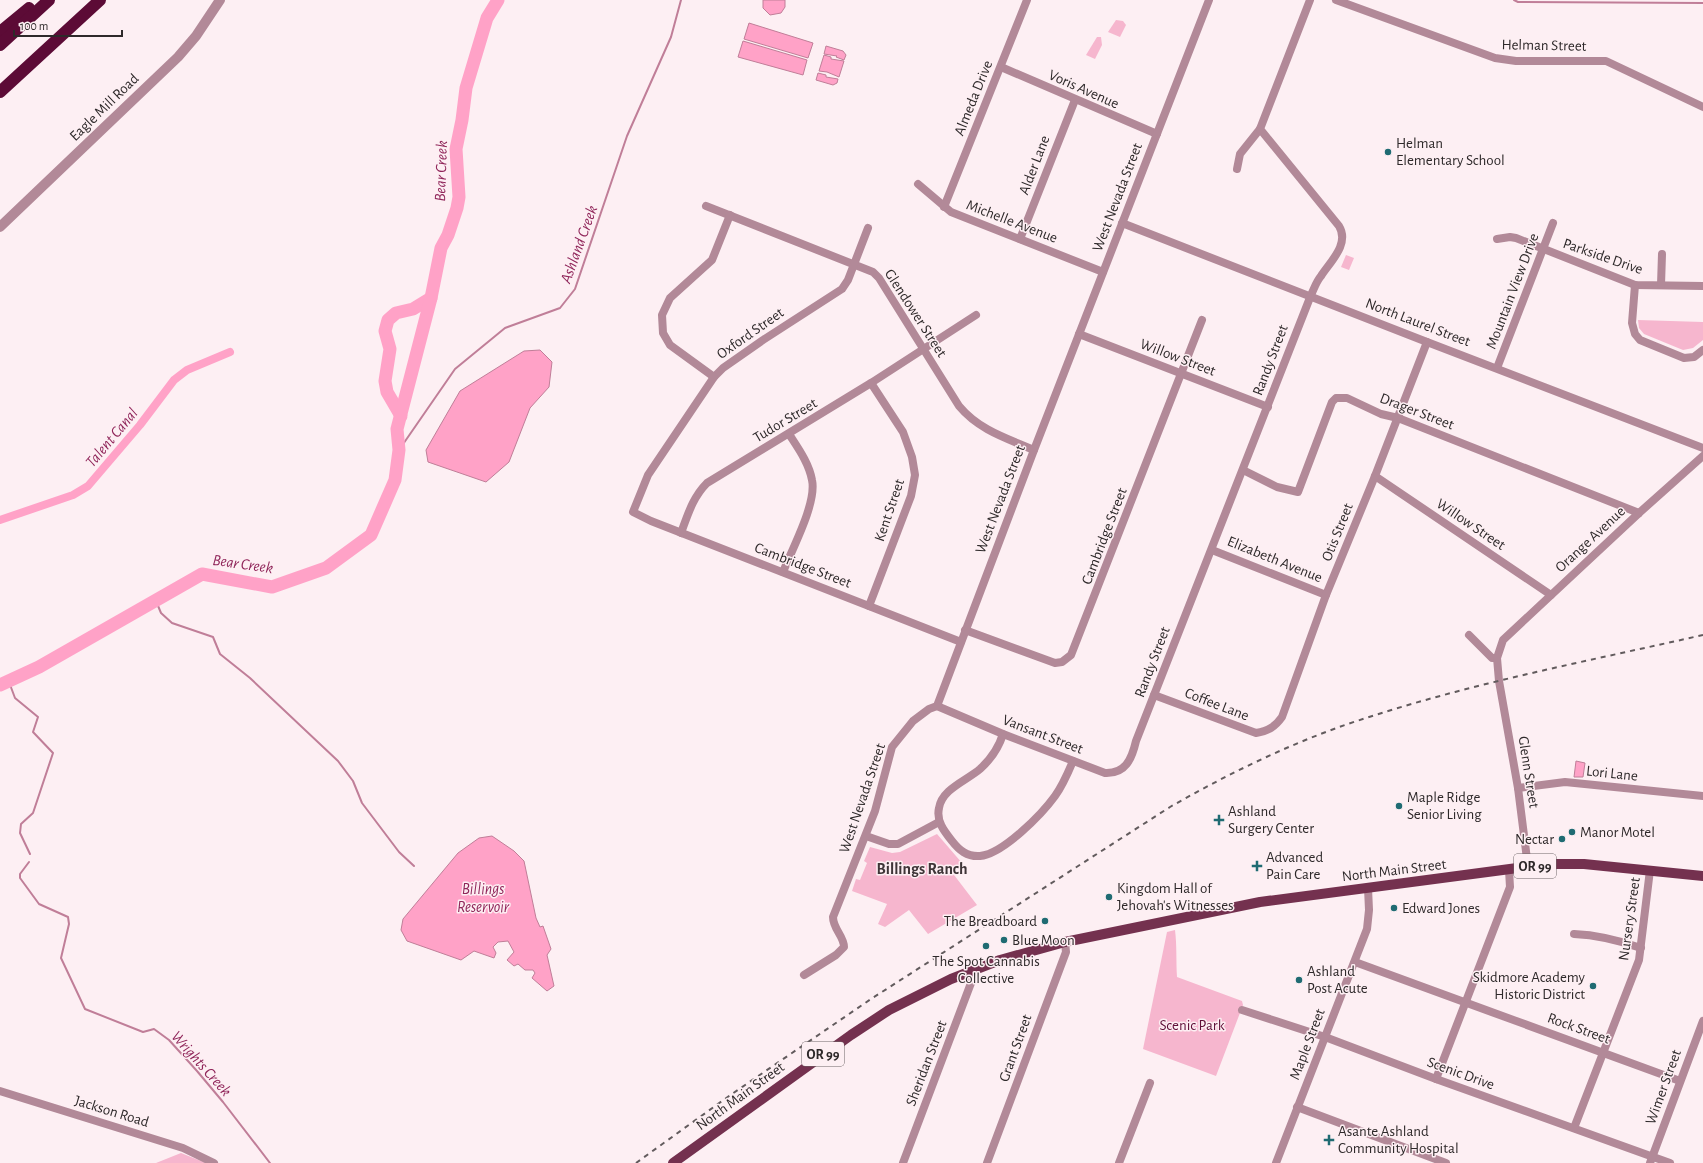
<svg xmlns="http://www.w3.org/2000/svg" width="1703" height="1163" font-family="'Alegreya Sans',sans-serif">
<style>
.green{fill:#f6b6ce}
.water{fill:#ffa2c7;stroke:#c07e98}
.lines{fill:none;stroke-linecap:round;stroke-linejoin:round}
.stream{stroke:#c07e98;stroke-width:2}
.canal{stroke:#ffa2c7;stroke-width:8}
.river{stroke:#ffa2c7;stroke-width:13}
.minor{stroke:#b28998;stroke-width:8}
.tertiary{stroke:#b28998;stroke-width:10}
.primary{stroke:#74314f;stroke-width:10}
.motorway{stroke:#5c0b36;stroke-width:12}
.rail{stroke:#625b5d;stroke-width:2;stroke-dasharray:5 5;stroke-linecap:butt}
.poi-dot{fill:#1f6b72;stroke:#fdeff3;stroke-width:1.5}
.labels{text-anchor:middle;stroke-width:3;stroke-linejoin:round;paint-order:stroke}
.shield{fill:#fdeff3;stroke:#6c6466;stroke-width:1}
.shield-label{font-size:14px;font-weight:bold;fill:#2e292a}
.street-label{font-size:15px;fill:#2e292a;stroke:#fdeff3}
.poi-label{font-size:15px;fill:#2e292a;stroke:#fdeff3;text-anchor:start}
.park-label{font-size:15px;fill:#601039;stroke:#fdeff3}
.water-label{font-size:16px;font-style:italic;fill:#90265a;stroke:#fdeff3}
.neighbourhood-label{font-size:16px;font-weight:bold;fill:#3f3538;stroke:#fdeff3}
</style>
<rect width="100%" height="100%" fill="#fdeff3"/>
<!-- green -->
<g class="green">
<path d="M1116,20L1123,21L1126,25L1120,37L1108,32Z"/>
<path d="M1097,37H1101L1102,45L1095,59L1086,55Z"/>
<path d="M1346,255L1354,258L1349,270L1341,267Z"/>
<path d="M1638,320L1703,322V340L1693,348L1683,350L1644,334L1639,328Z"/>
<path d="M937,834L962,863L951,871L977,905L928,934L909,910L885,927L878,924L887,904L852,891L856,879L860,880L867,863L864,861L870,847L892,853L900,852Z"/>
<path d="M1175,930C1177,946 1176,961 1177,977L1242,1001L1243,1005L1216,1076L1143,1049L1167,932Z"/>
<path d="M181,1153L206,1163H156Z"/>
</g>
<!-- water -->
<g class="water">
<path d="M763,0H785V7L781,13L770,15L763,8Z"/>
<path d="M749,23L813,43L808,58L744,39Z"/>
<path d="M743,41L807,60L803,75L738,57Z"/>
<path d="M826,46L843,51L846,55L844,60L836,57L837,56L824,54Z"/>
<path d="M824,55L831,57V59L844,61L839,77L827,72L819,71Z"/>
<path d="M818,73L826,75V77L838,79L837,83L833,85L816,80Z"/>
<path d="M540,350L552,362L549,387L530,408L509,462L486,482L428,462L426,450L460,391L524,351Z"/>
<path d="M1576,761L1585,763L1583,777H1574Z"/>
<path d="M492,836L514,851L524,861L536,918L540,927L543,926L551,949L547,955L554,986L547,991L532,978L535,973L533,970H525L518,964L514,966L507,960L514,952L508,941L498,942L493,947L496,953L494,958L474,951L461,960L407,941L401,930L403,919L458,853L479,838Z"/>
</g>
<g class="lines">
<!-- stream -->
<g class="stream">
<path d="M1514,0L1518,2L1703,3"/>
<path d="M399,450L455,369L505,328L560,308L575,289L627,136L671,37L681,0"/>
<path d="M156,601L161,613L172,623L213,637L220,654L250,678L338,761L353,781L362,803L399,852L414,866"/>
<path d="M9,682L15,698L38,717L33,732L53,753L33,813L21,824L20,833L30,854"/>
<path d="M29,862L20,874V878L39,904L68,917L69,924L61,958L85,1009L143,1032L154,1029L169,1040L197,1071L223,1102L270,1163"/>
</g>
<!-- canal -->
<path class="canal" d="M0,520L73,495L88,486L140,425L174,380L187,370L230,352"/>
<!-- river -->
<g class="river">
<path d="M401,416L387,392L385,381L390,349L385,331L388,320L396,313L413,309L431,298"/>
<path d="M0,685L39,667L202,574L272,587L326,568L371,535L395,480L399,450L397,429L431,298L441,248L448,235L457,208L459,197L456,149L462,120L466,88L487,18L498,0"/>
</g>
<!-- minor -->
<g class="minor">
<path d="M1336,0L1495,58L1516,61H1606L1703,107"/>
<path d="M1001,67L1157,134"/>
<path d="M1237,169L1240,154L1260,129"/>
<path d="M918,184L951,212L1103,272"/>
<path d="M706,206L873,272L879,278L959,406C979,430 1006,438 1034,450"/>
<path d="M944,207L1027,0"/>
<path d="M1122,223L1427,342L1703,448"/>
<path d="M868,228L848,280L842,289L763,340L723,368L714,377L648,475L633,512L651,521L961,642"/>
<path d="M1020,239L1075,100"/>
<path d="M1497,239L1510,237L1516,238L1635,285L1703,286"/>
<path d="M1635,285L1632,323L1635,334L1640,340L1684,358L1694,357L1703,350"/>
<path d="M1661,285L1662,254"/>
<path d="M1079,334L1268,407"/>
<path d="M1497,368L1553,223"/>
<path d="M714,377L670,345L663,333L662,315L670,298L712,260L730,215"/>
<path d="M1243,470L1277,487L1298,492L1332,402L1336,398H1347L1381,414L1398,418L1639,513"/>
<path d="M1375,476L1551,595"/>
<path d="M681,533C688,514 693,497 707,483L871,383L976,315"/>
<path d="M1212,550L1326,595"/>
<path d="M783,572C792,549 817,503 812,480C809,463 798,448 789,434"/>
<path d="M869,606L911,496L915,475L912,457L903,432L871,383"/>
<path d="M965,630L1055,663L1062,662L1071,655L1202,320"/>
<path d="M1469,635L1492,658H1497"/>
<path d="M1154,695L1256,733C1268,731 1275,727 1282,717L1326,595L1375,476L1427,342"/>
<path d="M937,706L1003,734L1105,773C1126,774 1132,758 1136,741L1311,295C1314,289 1316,282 1321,276C1330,262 1350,244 1339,226L1260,129L1310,0"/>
<path d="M1003,734C999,747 990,760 980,769C966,781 942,789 939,808C936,821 944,831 952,841C959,850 967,857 980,856C1003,854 1042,814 1055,796C1063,785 1068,773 1073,761"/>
<path d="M1518,788L1565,782L1703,796"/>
<path d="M866,836L889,844H898L939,822"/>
<path d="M1528,867L1518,788L1499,681L1497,658L1503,640L1639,513L1703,456"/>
<path d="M1574,934C1598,935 1618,940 1641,948"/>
<path d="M1355,962L1680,1081"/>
<path d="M804,975L836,955L844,947C844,936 833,929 833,917L875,811L892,747L913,721L929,709L937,706L1034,450L1209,0"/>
<path d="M1242,1010L1325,1037L1436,1079L1670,1163"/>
<path d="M1436,1079L1510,887L1509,870"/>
<path d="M0,1091L183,1148L214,1163"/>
<path d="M1297,1107L1446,1163"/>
<path d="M1574,1128L1639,960L1650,870"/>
<path d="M903,1163L971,983L968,972"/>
<path d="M987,1163L1066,952L1065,942"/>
<path d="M1119,1163L1150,1083"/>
<path d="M1276,1163L1367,929L1369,910L1368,888"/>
<path d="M1650,1163L1703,1021"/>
</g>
<!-- tertiary -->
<path class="tertiary" d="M0,227L178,57L196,36L220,0"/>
<!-- primary -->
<path class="primary" d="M673,1163L851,1035L889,1010L951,979L1000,960L1065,942L1260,902L1548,864H1584L1703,876"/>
<!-- motorway -->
<g class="motorway">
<path d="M0,32L29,8"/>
<path d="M0,45L49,0"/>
<path d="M0,92L100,0"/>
</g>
<!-- rail -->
<path class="rail" d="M636,1163L729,1096L871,999L1170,807C1226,775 1285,746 1345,725C1461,685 1584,662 1703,635"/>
</g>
<!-- markers -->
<g class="poi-dot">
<circle cx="1388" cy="152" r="4"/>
<circle cx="1399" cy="806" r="4"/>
<path d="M1217 814h4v4h4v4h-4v4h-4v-4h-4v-4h4z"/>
<circle cx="1572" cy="832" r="4"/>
<circle cx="1562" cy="839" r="4"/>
<path d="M1255 860h4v4h4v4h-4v4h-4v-4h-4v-4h4z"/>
<circle cx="1109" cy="897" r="4"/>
<circle cx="1394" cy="908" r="4"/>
<circle cx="1045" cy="921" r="4"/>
<circle cx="1004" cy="940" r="4"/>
<circle cx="986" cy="946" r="4"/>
<circle cx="1299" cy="980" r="4"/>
<circle cx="1593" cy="986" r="4"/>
<path d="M1327 1134h4v4h4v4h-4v4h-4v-4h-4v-4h4z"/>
</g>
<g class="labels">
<!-- shield labels -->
<g class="shield">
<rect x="1514" y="854" width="42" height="24" rx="3"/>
<rect x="802" y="1042" width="42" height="24" rx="3"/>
</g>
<g class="shield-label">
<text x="1535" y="871">OR 99</text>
<text x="823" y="1059">OR 99</text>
</g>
<!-- street labels -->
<g class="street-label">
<text transform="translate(1544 45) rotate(1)" y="5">Helman Street</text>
<text transform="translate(1084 89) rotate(24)" y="5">Voris Avenue</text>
<text transform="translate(973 98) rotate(-68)" y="5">Almeda Drive</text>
<text transform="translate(104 107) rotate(-44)" y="5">Eagle Mill Road</text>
<text transform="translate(1034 165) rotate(-69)" y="5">Alder Lane</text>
<text transform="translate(1117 197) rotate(-69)" y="5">West Nevada Street</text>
<text transform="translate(1012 221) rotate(21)" y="5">Michelle Avenue</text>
<text transform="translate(1603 256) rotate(19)" y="5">Parkside Drive</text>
<text transform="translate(1512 291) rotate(-69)" y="5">Mountain View Drive</text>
<text transform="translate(916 313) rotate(57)" y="5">Glendower Street</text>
<text transform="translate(1418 322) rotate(21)" y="5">North Laurel Street</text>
<text transform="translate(750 333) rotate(-35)" y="5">Oxford Street</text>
<text transform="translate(1178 357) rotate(21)" y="5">Willow Street</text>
<text transform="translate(1270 360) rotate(-69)" y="5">Randy Street</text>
<text transform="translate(1417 411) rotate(21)" y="5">Drager Street</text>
<text transform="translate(785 420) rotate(-31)" y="5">Tudor Street</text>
<text transform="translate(1000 499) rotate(-69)" y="5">West Nevada Street</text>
<text transform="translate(889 510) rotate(-71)" y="5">Kent Street</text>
<text transform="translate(1471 524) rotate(34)" y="5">Willow Street</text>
<text transform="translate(1337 532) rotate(-68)" y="5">Otis Street</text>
<text transform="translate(1104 536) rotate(-69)" y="5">Cambridge Street</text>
<text transform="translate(1590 539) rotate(-43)" y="5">Orange Avenue</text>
<text transform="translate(1275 559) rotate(22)" y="5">Elizabeth Avenue</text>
<text transform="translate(803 565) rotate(21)" y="5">Cambridge Street</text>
<text transform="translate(1152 662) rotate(-69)" y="5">Randy Street</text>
<text transform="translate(1217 704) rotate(21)" y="5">Coffee Lane</text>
<text transform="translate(1043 734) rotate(21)" y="5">Vansant Street</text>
<text transform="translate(1529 772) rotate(81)" y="5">Glenn Street</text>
<text transform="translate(1612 773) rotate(6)" y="5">Lori Lane</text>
<text transform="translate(862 798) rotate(-71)" y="5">West Nevada Street</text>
<text transform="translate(1394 870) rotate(-7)" y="5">North Main Street</text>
<text transform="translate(1629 919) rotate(-82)" y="5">Nursery Street</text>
<text transform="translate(1579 1028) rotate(20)" y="5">Rock Street</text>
<text transform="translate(1307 1044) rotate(-69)" y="5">Maple Street</text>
<text transform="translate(1015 1048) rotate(-70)" y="5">Grant Street</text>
<text transform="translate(926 1063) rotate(-69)" y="5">Sheridan Street</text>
<text transform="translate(1461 1073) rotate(20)" y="5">Scenic Drive</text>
<text transform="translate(1663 1087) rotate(-70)" y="5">Wimer Street</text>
<text transform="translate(740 1096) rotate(-36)" y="5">North Main Street</text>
<text transform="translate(112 1111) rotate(17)" y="5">Jackson Road</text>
</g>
<!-- poi labels -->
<g class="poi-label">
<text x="1396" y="148">Helman<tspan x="1396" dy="17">Elementary School</tspan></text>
<text x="1407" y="802">Maple Ridge<tspan x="1407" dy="17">Senior Living</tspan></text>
<text x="1228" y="816">Ashland<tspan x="1228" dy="17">Surgery Center</tspan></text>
<text x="1580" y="837">Manor Motel</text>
<text x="1554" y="844" text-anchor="end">Nectar</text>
<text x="1266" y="862">Advanced<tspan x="1266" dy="17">Pain Care</tspan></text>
<text x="1117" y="893">Kingdom Hall of<tspan x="1117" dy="17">Jehovah's Witnesses</tspan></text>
<text x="1402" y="913">Edward Jones</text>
<text x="1037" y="926" text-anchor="end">The Breadboard</text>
<text x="1012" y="945">Blue Moon</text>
<text x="986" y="966" text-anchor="middle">The Spot Cannabis<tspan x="986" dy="17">Collective</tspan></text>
<text x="1307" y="976">Ashland<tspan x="1307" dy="17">Post Acute</tspan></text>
<text x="1585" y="982" text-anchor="end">Skidmore Academy<tspan x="1585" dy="17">Historic District</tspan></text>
<text x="1338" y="1136">Asante Ashland<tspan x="1338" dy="17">Community Hospital</tspan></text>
</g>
<!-- park labels -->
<g class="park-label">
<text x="1192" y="1030">Scenic Park</text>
</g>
<!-- water labels -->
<g class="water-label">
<text transform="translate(440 171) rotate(-88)" y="6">Bear Creek</text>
<text transform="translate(578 244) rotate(-70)" y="6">Ashland Creek</text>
<text transform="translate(111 437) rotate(-50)" y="6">Talent Canal</text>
<text transform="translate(243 563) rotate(8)" y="6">Bear Creek</text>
<text x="483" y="894">Billings<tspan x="483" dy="18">Reservoir</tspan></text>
<text transform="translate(202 1063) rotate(48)" y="6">Wrights Creek</text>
</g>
<!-- neighbourhood labels -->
<g class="neighbourhood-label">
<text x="922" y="874">Billings Ranch</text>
</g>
</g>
<!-- scale -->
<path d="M14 30v6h108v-6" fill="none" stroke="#2e292a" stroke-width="2"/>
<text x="20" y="30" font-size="12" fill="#2e292a" stroke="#fdeff3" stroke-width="3" paint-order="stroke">100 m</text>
</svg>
